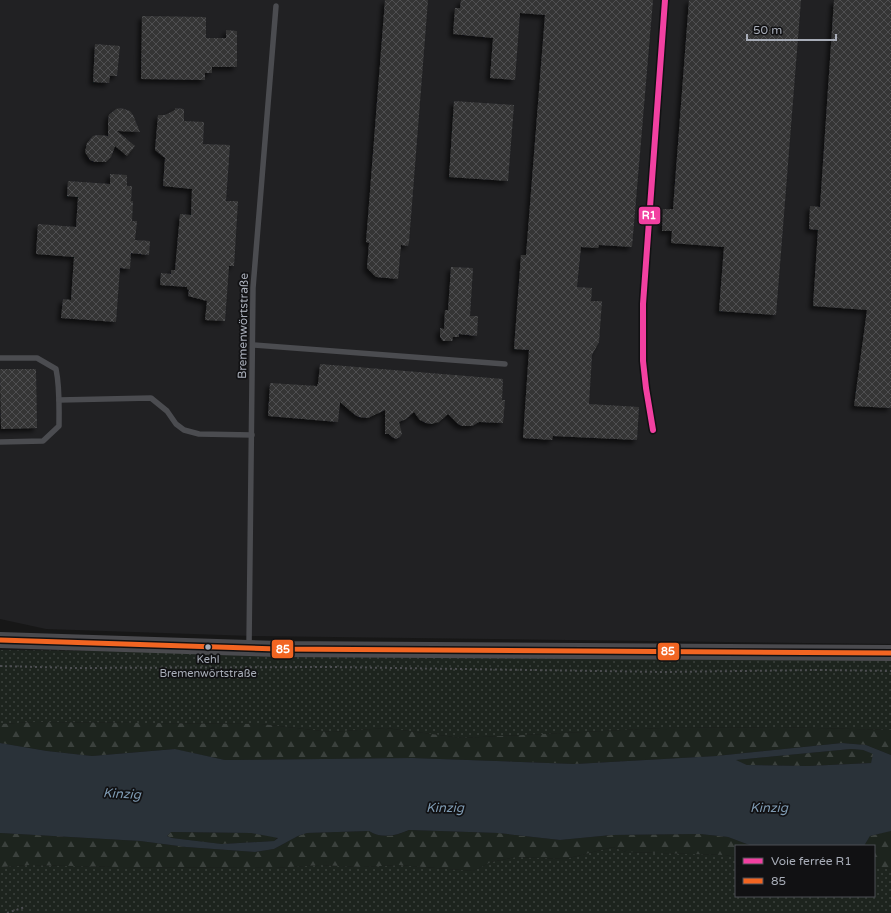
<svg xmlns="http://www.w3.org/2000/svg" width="891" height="913" font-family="'Varela Round',sans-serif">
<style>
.built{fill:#212123}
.grass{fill:url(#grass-dots)}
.forest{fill:url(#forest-firs)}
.water{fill:#2a3239;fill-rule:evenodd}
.building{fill:url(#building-cross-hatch);filter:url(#shadow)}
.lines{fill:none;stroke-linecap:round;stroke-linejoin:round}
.path{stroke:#4d4e52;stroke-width:2;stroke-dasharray:2 3;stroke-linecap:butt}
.lane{stroke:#4b4c50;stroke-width:5.5}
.secondary{stroke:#4a4a4e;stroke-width:16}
.bus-1-casing{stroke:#111113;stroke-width:8}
.bus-1{stroke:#f26522;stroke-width:5}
.rail-1-casing{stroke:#111113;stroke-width:9}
.rail-1{stroke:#f240a1;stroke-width:6}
.bus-dot{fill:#a8adb8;stroke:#111113;stroke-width:1.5}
.labels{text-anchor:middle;stroke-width:3.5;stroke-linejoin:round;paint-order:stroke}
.bus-label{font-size:11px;fill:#a8adb8;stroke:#111113}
.street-label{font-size:12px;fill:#a8adb8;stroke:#111113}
.water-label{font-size:13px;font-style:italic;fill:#7f9bb3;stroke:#111113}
.line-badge{stroke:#111113;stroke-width:1.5}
.badge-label{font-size:11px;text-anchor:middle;font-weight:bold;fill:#fff}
</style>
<defs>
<pattern id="grass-dots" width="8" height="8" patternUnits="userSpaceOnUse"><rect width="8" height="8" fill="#1d241e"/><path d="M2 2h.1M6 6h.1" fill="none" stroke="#3b413d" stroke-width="1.8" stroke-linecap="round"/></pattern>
<pattern id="forest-firs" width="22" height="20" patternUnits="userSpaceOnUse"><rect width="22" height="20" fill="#1d241e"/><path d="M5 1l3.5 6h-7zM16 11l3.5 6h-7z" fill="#3b413d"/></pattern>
<pattern id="building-cross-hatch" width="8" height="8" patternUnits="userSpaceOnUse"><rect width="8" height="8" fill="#353536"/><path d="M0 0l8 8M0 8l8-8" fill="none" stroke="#4f5051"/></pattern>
<filter id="shadow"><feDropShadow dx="-3.5" dy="3.5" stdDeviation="2" flood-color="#0009"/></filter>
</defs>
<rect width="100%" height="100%" fill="#171717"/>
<!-- built -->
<path class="built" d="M0,0H891V644L252,636L46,629L0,619Z"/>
<!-- grass -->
<g class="grass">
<path d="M0,650L891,658V730L779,727L662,728L462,738L386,728L331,732L261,724L34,722L0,724Z"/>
<path d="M613,847L626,852L725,855L736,857V896H874V867L891,869V913H0V867L29,865L118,867L274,868L320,865L362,867L399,865L473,871L491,862L516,857L565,859Z"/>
</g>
<!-- forest -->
<g class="forest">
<path d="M34,722L261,724L331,732L386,728L462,738L662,728L779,727L891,730V755L866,745L842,743L716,756L575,764L412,758L225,760L174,749L92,756L47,751L0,743V724Z"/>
<path d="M851,749L863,750L874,754L871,763L808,766L747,765L735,760Z"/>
<path d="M409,830L498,833L560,840L612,835L700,834L728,837L752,846H736V857L725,855L626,852L613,847L565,859L516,857L491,862L473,871L399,865L362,867L320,865L274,868L118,867L29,865L0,867V833L140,841L186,847L255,852L274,849L298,836L307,833L369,831C381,839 397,836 409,830Z"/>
<path d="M889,831H891V869L874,867V846H864L870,836Z"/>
<path d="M171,832L251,833L278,837L274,841L222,844L172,838L167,836Z"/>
</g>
<!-- water -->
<path class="water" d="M0,743L47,751L92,756L175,749L225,760L412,758L575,764L716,756L842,743L866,745L891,755V831L870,836L864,846H752L728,837L700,834L612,835L560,840L498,833L409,830C396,836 381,839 369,831L307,833L298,836L274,849L255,852L186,847L140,841L0,833ZM851,749L863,750L873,754L871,763L808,766L747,765L736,760ZM171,832L251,833L278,838L274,841L222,844L172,838L167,836Z"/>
<!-- building -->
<g class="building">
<path d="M385,0H428L409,242L408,246L401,245L398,279L376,277L367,268L369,243L366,242Z"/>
<path d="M461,0H653L632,247L599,245L598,248L581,247L577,287L592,288L591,301H602L599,342L592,355L589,404L639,407L637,440L553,436L552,440L523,438L529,350L514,349L521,255H526L545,15L520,13L515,80L490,78L493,38L453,34L455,8H460Z"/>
<path d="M689,0H801L776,315L719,311L724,247L671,243L672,231H662L663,209H673Z"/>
<path d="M834,0H891V408L854,406L867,310L813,306L818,230L809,229L810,206L820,207Z"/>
<path d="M142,16L206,17V38H226V30L237,31V67H212V73H205V80L141,79Z"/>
<path d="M95,44L120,46L117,76H110L109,83L93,82Z"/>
<path d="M454,101L514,105L508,181L449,177Z"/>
<path d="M121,108L130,111L133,115L140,132L117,131L135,146L127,156L115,146L111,157L106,162H95L90,160L85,152L87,143L93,136L98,135L108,136V120L109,115L116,109Z"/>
<path d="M175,108L184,109V121L204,122L203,144L230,145L226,201H238L234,266H229L225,321L205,320L207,301L188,296L189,290L187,289V287L160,285L161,273L171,274V270H175L180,214L191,215L192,189L163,186L165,158L155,150L158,115H165L175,110Z"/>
<path d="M110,174L127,175V186H132L131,201H133L132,221H137L135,240L150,241L149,255L131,253L130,269L120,268L116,322L61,318L63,299L71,300L74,257L36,254L38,224L76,227L78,197L67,196L68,181L110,184Z"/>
<path d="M451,267L473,268L470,316H478L477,336L459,334V337H453L452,341H443L440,337V328L444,329L445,310H448Z"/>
<path d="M320,364L503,379L502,400H505L503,423L479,422L472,426H462L458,424L448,414L439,422L431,424L426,423L420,420L414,412L406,419L399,422L402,434L400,437L396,439L392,437L389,434H385V410L368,418L359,417L355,415L340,402L338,422L268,416L270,383L317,386V384H318Z"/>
<path d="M0,369H36L37,428L1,429Z"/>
</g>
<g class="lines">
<!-- path -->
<g class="path">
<path d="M0,666L73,668L329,667L665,672L819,670L891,671"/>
<path d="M7,913L25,907"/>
</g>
<!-- lane -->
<g class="lane">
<path d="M253,345L505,364"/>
<path d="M0,358H37L56,369C60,388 59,407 59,426L43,441L0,442"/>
<path d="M59,400L151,398L167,411L176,424L184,430L199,434L252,435"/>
<path d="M249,646L253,288L276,6"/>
</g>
<!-- secondary -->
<path class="secondary" d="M0,640L278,649L891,653"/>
<!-- bus-1 casing -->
<g class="bus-1-casing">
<path id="bus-1" d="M0,640L278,649L891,653"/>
</g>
<!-- bus-1 -->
<use href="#bus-1" class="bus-1"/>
<!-- rail-1 casing -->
<g class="rail-1-casing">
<path id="rail-1" d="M653,430L646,388L643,361V304L665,0"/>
</g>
<!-- rail-1 -->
<use href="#rail-1" class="rail-1"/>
</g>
<!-- markers -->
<circle class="bus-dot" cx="208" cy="647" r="3.5"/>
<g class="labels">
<!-- bus labels -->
<g class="bus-label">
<text x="208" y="663">Kehl<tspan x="208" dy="14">Bremenwörtstraße</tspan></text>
</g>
<!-- street labels -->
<g class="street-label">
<text transform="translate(243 326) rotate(-89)" y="4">Bremenwörtstraße</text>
</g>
<!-- water labels -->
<g class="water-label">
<text transform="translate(122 793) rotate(3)" y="5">Kinzig</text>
<text x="445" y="812">Kinzig</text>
<text x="769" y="812">Kinzig</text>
</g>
</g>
<g class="line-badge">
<rect x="638" y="206" width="23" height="19" rx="4" fill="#f240a1"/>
<rect x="271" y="639" width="23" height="20" rx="4" fill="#f26522"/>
<rect x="657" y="642" width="23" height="19" rx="4" fill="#f26522"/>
</g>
<g class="badge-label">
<text x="649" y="219">R1</text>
<text x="283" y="653">85</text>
<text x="668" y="655">85</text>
</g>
<!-- legend -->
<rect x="735" y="845" width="140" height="52" fill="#111113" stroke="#4d4f55"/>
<rect x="743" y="858" width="20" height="6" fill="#f240a1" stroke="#4d4f55"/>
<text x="771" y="865" font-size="12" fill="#a8adb8">Voie ferrée R1</text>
<rect x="743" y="878" width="20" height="6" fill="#f26522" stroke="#4d4f55"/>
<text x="771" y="885" font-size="12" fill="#a8adb8">85</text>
<!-- scale -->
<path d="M747 34v6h89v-6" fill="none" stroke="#a8adb8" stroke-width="2"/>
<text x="753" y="34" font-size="12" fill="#a8adb8" stroke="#111113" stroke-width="3" paint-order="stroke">50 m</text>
</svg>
